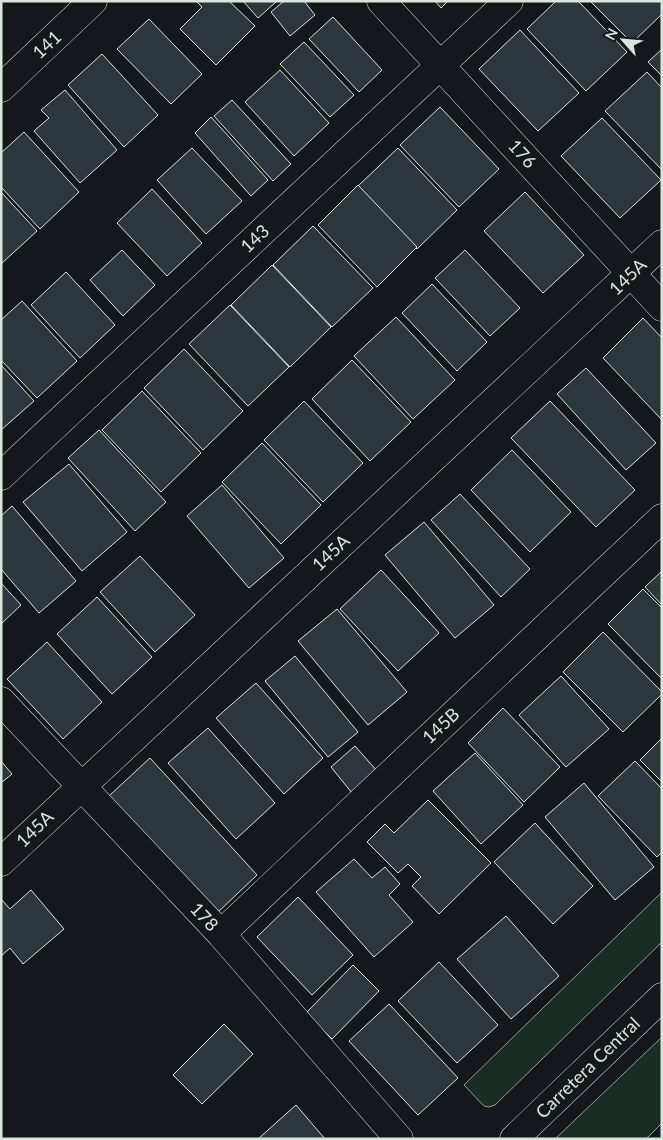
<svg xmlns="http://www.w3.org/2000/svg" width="663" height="1140" font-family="Lato,sans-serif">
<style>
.green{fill:#1a2d24;stroke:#939e99}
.building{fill:#2c363c;stroke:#d8e6dc}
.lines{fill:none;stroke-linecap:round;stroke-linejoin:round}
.minor-casing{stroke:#d8e6dc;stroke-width:29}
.primary-casing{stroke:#d8e6dc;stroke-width:29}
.minor{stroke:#14181c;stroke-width:28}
.primary{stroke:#14181c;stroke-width:28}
.labels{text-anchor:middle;stroke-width:4;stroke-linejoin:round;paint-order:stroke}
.street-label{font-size:18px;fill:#d8e6dc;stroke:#14181c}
</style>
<rect width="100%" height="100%" fill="#14181c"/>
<!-- green -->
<g class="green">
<path d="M662,892V942L495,1105L489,1107L484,1106L464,1085Z"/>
<path d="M662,1037V1123L646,1139H555Z"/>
</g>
<!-- building -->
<g class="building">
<path d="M196,1H229L255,26L216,65L180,29L202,7Z"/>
<path d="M243,1H277L258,18Z"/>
<path d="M284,1H304L315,15L290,36L271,12Z"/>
<path d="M435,1H448L441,8Z"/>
<path d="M556,1H578L627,52L586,91L527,29Z"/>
<path d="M590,1H662V14L632,43Z"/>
<path d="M333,17L382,70L359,92L309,39Z"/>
<path d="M149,19L202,74L171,104L117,49Z"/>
<path d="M520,30L579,93L538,131L479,69Z"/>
<path d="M304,42L354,95L330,117L280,64Z"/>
<path d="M662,49V76L648,62Z"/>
<path d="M102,54L158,115L124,147L68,85Z"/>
<path d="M280,70L329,123L294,156L245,102Z"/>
<path d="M647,72L662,88V170L605,111Z"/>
<path d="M65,90L117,150L80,183L34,131L49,118L41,110Z"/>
<path d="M232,100L291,164L273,181L214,116Z"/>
<path d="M440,107L499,169L459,207L400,145Z"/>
<path d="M211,117L268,180L251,196L195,133Z"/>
<path d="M602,118L661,180L620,218L561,156Z"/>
<path d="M24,132L79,192L40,229L1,187V153Z"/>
<path d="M192,148L242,201L206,234L157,180Z"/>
<path d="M398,148L457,210L417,249L358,186Z"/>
<path d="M358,185L417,247L377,287L318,225Z"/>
<path d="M152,189L202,243L167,276L117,223Z"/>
<path d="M1,192L37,231L1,264Z"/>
<path d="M525,192L584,255L543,293L484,231Z"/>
<path d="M313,226L373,288L332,327L273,265Z"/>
<path d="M122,250L155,285L123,316L90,280Z"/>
<path d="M465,250L520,308L490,336L435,278Z"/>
<path d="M272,265L331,327L290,367L231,305Z"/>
<path d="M66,272L115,325L80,358L31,305Z"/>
<path d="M432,284L487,342L457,371L402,313Z"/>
<path d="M22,301L77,361L37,398L1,360V320Z"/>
<path d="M230,305L289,367L248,406L189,344Z"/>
<path d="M396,317L455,380L413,419L354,356Z"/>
<path d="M643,318L662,338V420L603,358Z"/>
<path d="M184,349L243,411L203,450L144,388Z"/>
<path d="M352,360L411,422L370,461L312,399Z"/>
<path d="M1,365L34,401L1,430Z"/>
<path d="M586,368L656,443L626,470L557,394Z"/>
<path d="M142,391L201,453L161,492L102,430Z"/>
<path d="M304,401L363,463L323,502L264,440Z"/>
<path d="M550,401L635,490L596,527L511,438Z"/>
<path d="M99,430L166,502L135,531L68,458Z"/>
<path d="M262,443L321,505L281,544L222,482Z"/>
<path d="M512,450L571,512L530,552L471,490Z"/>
<path d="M69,464L127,532L82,571L23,502Z"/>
<path d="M222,485L284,558L249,588L187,516Z"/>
<path d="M460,494L530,569L501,597L431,520Z"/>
<path d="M12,506L76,581L39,613L1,569V516Z"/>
<path d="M424,522L494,605L455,638L385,555Z"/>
<path d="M140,556L195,615L155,652L100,592Z"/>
<path d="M381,570L439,633L398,671L340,609Z"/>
<path d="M662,571V605L645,587Z"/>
<path d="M1,583L21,605L1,624Z"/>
<path d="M643,589L662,608V679L608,624Z"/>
<path d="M97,597L152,657L112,694L57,634Z"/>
<path d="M337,609L407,692L368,725L298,641Z"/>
<path d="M603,632L662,692V694L623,732L563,672Z"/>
<path d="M47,642L102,702L63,739L7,679Z"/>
<path d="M295,656L358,732L328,757L265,681Z"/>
<path d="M561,676L609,729L566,767L519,715Z"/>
<path d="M256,683L323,758L284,794L216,718Z"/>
<path d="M503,708L560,767L524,802L468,743Z"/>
<path d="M208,728L275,803L236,839L168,763Z"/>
<path d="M662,738V782L640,760Z"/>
<path d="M355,746L377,771L352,793L331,767Z"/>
<path d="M475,753L523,805L481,844L433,791Z"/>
<path d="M150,758L257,875L217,913L109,796Z"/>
<path d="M1,761L12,774L1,783Z"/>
<path d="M635,761L662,789V852L657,857L598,796Z"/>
<path d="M584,783L654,867L615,900L545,817Z"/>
<path d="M428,800L491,863L439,914L412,886L421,877L408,864L398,873L367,842L385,824L394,833Z"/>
<path d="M535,823L593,886L553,924L494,862Z"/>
<path d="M354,859L372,878L385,867L400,884L389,895L413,922L374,957L316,892Z"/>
<path d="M31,890L64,929L23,964L10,948L1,956V899L10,909Z"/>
<path d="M298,897L353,955L312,995L257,937Z"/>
<path d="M506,916L559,976L511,1019L457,959Z"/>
<path d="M439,962L498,1025L457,1063L398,1001Z"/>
<path d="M353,965L379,991L332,1039L306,1013Z"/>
<path d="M389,1004L458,1078L418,1115L349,1041Z"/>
<path d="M224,1024L253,1054L202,1104L173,1075Z"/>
<path d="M296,1105L325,1139H258Z"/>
</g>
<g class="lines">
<!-- minor casing -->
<g class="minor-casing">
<g id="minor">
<path d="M381,1L662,307"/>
<path d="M1,88L93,1"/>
<path d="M1,476L509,1"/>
<path d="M1,701L221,934L399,1139"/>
<path d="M1,862L662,244"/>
<path d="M221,934L662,518"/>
</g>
</g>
<!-- primary casing -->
<g class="primary-casing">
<path id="primary" d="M514,1139L662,997"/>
</g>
<!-- minor -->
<use href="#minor" class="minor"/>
<!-- primary -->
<use href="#primary" class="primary"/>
</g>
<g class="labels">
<!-- street labels -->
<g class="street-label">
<text transform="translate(47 45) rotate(-43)" y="6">141</text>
<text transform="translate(522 154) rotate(48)" y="6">176</text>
<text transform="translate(255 239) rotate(-43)" y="6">143</text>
<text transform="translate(628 277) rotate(-44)" y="6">145A</text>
<text transform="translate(331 553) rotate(-43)" y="6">145A</text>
<text transform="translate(441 726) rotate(-43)" y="6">145B</text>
<text transform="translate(35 829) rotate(-44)" y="6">145A</text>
<text transform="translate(204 917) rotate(47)" y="6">178</text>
<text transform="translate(588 1068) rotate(-44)" y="6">Carretera Central</text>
</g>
</g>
<!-- border -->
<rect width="663" height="1140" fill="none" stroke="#d8e6dc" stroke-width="5"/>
<!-- north arrow -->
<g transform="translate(623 40) rotate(297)" stroke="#14181c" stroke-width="4" paint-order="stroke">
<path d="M0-4L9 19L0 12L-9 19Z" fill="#d8e6dc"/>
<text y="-8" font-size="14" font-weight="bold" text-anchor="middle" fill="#d8e6dc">N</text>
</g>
</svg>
